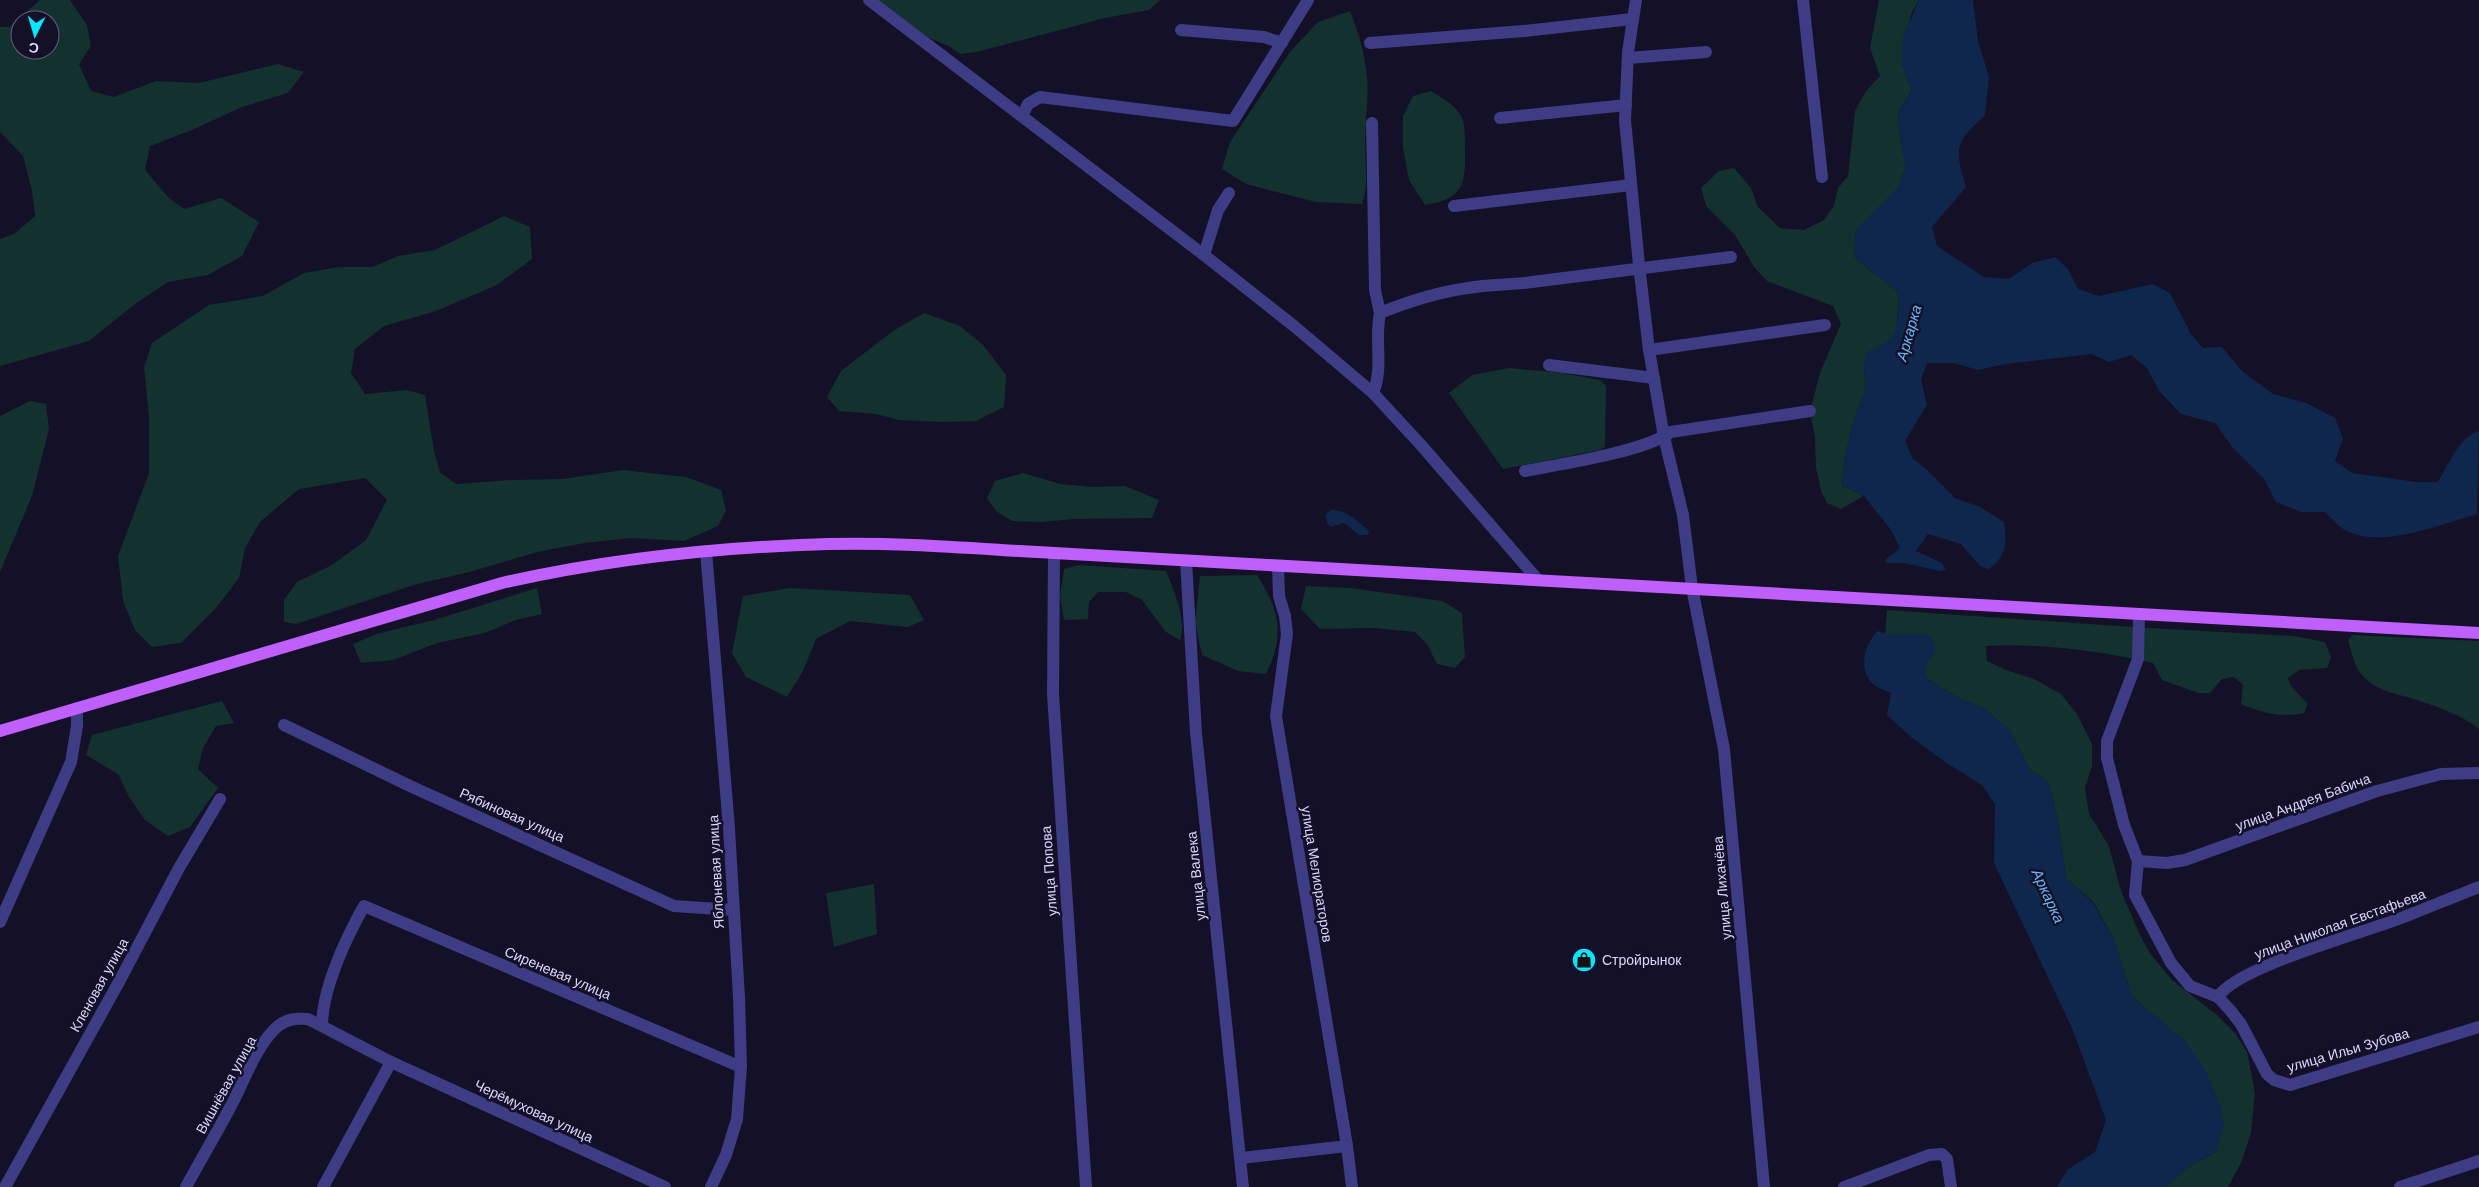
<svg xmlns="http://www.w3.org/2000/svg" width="2479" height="1187" font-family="Helvetica,sans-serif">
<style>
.green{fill:#13312f;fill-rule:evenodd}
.water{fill:#0f274c}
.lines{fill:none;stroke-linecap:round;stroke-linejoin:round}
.minor{stroke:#3d3c85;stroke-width:12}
.major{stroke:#bf60fc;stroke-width:12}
.labels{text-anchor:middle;stroke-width:5;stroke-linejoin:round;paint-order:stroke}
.street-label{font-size:14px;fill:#dbd7fe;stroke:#141027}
.poi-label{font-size:14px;fill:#dbd7fe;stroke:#141027;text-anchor:start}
.water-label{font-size:15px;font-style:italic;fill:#67bafc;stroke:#141027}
</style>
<rect width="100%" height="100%" fill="#141027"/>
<!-- green -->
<g class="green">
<path d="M40,0H70L87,25L91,46L79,64L91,91L114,97L156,81L199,83L278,64L304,72L288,93L242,107L192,130L150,146L145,170L169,198L184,209L221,198L259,222L242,256L208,275L168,282L135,304L89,341L0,366V239L14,234L35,216L32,191L23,156L0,132V27H9ZM20,20H50V50H20Z"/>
<path d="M879,0H1160L1149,10L1105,18L977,52L960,54L949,46L927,37Z"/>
<path d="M1879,0H1919L1911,14L1902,64L1912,90L1898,112L1900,137L1906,165L1899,187L1856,230L1854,257L1899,293L1896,333L1864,369L1866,388L1855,417L1845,456L1842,485L1864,496L1841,509L1827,503L1821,491L1816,468L1815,437L1810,411L1820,373L1841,324L1833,306L1767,281L1754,267L1735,235L1706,206L1701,188L1719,171L1734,168L1751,188L1758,207L1780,228L1804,230L1824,220L1834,206L1838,188L1848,176L1855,111L1866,91L1880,76L1870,48Z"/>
<path d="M1350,11C1359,33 1365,54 1367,78C1369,99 1365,122 1365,143C1365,164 1369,184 1362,204L1316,202L1246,184L1222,169L1230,142L1290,52L1318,22Z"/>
<path d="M1431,91C1443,99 1458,106 1463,120C1465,129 1465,142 1465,151C1466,186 1462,199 1425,205L1409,180L1403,148V116L1413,96Z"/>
<path d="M504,216L530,227L532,259L497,285L436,311L384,326L355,349L351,373L365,394L407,390L425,395L434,451L440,472L456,484L511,480L563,479L623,470L686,477L721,490L726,511L718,526L684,541L630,538L585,543L537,552L470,572L417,584L296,624L284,622V600L297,582L332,565L366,540L387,500L365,478L299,489L260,522L245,548L239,578L216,608L181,643L152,647L135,630L123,601L118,556L149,473V417L144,367L152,343L209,305L263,296L304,273L339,267H373L398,256L435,250Z"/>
<path d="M924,313L960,326L983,345L1006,375L1004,407L976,421L942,422L899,420L876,414L839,411L827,397L841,371L893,331Z"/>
<path d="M1509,368L1563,373L1600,380L1606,386L1605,447L1600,450L1503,469L1449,393L1472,375Z"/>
<path d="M30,401L46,404L49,429L32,496L0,572V416Z"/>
<path d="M1023,473L1061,484L1093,487L1125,486L1159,500L1152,518L1074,519L1042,522L1012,521L996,511L987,498L995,481Z"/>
<path d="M1079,565L1166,571C1173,588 1188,623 1180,640L1166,632L1142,600L1126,592H1098L1089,602L1088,619L1064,620L1060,596L1064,569Z"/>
<path d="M1257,575C1280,611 1285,635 1266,674L1238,671L1202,655L1195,622L1200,576Z"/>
<path d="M1306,586L1351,588L1442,601L1462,613L1465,657L1455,668L1437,664L1427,644L1415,632L1375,628L1320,629L1301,609Z"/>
<path d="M537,588L542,614L516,620L485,633L437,643L393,660L361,663L353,644L376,634L434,620Z"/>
<path d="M790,588L910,595L924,620L908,627L850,621L816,639L803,671L787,697L746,677L732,653L743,596Z"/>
<path d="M1887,610L2133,627L2294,636L2325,642L2331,657L2327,668L2299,670L2288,678L2291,686L2308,704L2304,713C2283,718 2261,713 2241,704L2243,685L2234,677L2222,679L2210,693H2198L2162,680L2153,663C2099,651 2042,643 1986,646L1987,661L2006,670L2034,679L2061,694L2077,714L2092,744V766L2085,788L2089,814L2109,846L2121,891L2140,935L2149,952L2172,980L2217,1015L2235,1033L2247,1052L2255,1093L2251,1133L2241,1163L2228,1187H2166L2188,1167L2216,1152L2186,1042L2132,997L2114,940L2094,903L2066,878L2058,821L2049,783L2030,770L2010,731L1984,708L1960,699L1926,678L1924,669L1928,660L1885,635Z"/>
<path d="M2352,635L2479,641V729C2462,715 2438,707 2417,700C2398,694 2375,691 2362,675C2354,667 2351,650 2348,640Z"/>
<path d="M222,701L234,723L216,726L203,748L198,769L218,788L190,827L168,836L145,820L129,797L118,774L86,755L92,735Z"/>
<path d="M874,884L877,934L834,947L826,893Z"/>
</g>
<!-- water -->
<g class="water">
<path d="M1919,0H1973L1978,41L1989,77L1985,115C1955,143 1954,147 1966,187L1932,227L1937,246L1984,277L2009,279L2032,263L2055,257L2068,269L2078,289L2099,296L2153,284L2170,293L2191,334L2203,348L2222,347L2243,372L2273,394L2306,403L2335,418L2343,439L2335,461L2352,473L2416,482H2438C2448,465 2459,437 2479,431L2477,514C2442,524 2384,548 2349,532C2340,529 2332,518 2325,512H2301L2276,502L2264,479L2233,448L2215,423L2181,414L2160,392L2147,368L2131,355L2109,362L2091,354L2006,364L1978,370L1954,363H1927L1921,379L1927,405L1905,441L1913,459L1925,468L1955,498L1980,507L2004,522C2007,543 2007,556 1989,569L1981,567L1961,544L1928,534L1916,551L1942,563L1946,570L1940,571L1904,563H1886V559L1900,548L1891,530L1864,496L1842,485L1845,456L1855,417L1866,388L1864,369L1866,352C1902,339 1896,327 1899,293L1854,257L1856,230L1899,187L1906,165L1900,137L1898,112L1912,90L1902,64V40Z"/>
<path d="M1331,510C1347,510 1358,521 1369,531L1368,535H1359L1344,523L1331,527L1327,523L1326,514Z"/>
<path d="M1878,631C1894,639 1914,631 1931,635L1936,652C1928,661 1924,666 1926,678L1960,699L1984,708L2010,731L2030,770L2049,783L2058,821L2066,878L2093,903L2114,940L2132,997L2186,1042L2206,1071L2221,1107L2224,1127L2216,1152L2188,1167L2166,1187H2057L2067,1170L2095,1152L2106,1120L2072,1028L1994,863L1995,804L1982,785L1948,764L1911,737L1887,715L1891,693C1885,690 1874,687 1870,681C1859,666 1865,643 1878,631Z"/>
</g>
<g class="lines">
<!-- minor -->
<g class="minor">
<path d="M869,0L1204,255L1294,326L1373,393L1421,445L1538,580"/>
<path d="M1636,0L1628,52L1625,120L1639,265L1649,350L1664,437L1683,515L1692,588L1724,749L1764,1187"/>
<path d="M1803,0L1822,177"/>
<path d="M1181,30L1264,37L1282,43"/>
<path d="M1370,43L1524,31L1632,19"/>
<path d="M1628,58L1706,52"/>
<path d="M1022,116L1028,104L1040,97L1233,121L1308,0"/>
<path d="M1500,118L1626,105"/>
<path d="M1372,123L1375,290L1380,313"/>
<path d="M1454,206L1631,185"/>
<path d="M1204,255L1218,210L1229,193"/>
<path d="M1649,350L1825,325"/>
<path d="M1549,365L1654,378"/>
<path d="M1373,393C1384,366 1374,341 1380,313C1407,302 1439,292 1468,288C1489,284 1511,285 1532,282C1598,274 1665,265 1731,257"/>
<path d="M1525,471C1561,464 1643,452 1671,432L1810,411"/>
<path d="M706,551L729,828L739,997L741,1067L737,1119L726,1155L711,1187"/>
<path d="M1054,553L1053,694L1086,1187"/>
<path d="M1186,561L1196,733L1243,1187"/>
<path d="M1278,566L1279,596L1285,616L1287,634L1276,716L1347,1146L1352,1187"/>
<path d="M2139,614L2138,659L2107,741V758L2124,825L2138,861L2135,895L2171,963L2190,986L2218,997L2230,1010L2241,1024L2267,1074L2274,1080L2290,1085L2479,1027"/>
<path d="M284,725L410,786L674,906L733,910"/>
<path d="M2138,861L2167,863L2185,860L2377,791L2441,774L2479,773"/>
<path d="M0,922L71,762L77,726V708"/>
<path d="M2218,997C2236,967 2363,933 2401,918C2427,908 2453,897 2479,887"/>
<path d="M322,1026C322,989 346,938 364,906L741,1067"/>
<path d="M1241,1158L1347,1146"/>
<path d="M5,1187L120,980L179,868L220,799"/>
<path d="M186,1187C201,1159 218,1131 233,1102C245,1078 258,1043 278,1026C287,1019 296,1018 308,1019L391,1062L665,1187"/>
<path d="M323,1187L391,1062"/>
<path d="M1844,1187L1929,1155L1942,1154L1947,1159L1951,1187"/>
<path d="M2400,1187L2479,1161"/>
</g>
<!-- major -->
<path class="major" d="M0,731L502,583C608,559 719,547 828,544C903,542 979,549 1054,553L2479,633"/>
</g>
<!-- icons -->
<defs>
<g id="shop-disc" transform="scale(1.25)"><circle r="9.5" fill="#07e7fb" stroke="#141027"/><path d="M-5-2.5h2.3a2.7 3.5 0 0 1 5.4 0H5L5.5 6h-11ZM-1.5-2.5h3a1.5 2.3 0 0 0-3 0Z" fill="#111"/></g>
</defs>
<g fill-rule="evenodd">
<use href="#shop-disc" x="1584" y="960"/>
</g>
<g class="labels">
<!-- street labels -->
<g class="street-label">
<text transform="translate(2303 802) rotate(-20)" y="5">улица Андрея Бабича</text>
<text transform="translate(512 815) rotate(24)" y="5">Рябиновая улица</text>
<text transform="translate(1049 871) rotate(-94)" y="5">улица Попова</text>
<text transform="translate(716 872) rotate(-93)" y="5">Яблоневая улица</text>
<text transform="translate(1317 874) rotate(81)" y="5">улица Мелиораторов</text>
<text transform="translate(1196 876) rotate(-96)" y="5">улица Валека</text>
<text transform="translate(1722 888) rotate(-95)" y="5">улица Лихачёва</text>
<text transform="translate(2340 924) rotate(-20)" y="5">улица Николая Евстафьева</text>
<text transform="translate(558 973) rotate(23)" y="5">Сиреневая улица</text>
<text transform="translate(99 985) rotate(-61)" y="5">Кленовая улица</text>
<text transform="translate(2348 1050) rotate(-16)" y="5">улица Ильи Зубова</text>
<text transform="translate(226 1085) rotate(-61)" y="5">Вишнёвая улица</text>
<text transform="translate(534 1111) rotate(25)" y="5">Черёмуховая улица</text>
</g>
<!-- poi labels -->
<g class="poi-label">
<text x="1602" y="965">Стройрынок</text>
</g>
<!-- water labels -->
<g class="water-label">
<text transform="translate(1909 333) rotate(-74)" y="5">Аркарка</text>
<text transform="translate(2048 896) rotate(65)" y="5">Аркарка</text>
</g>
</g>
<!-- north arrow -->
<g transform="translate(35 35) rotate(185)"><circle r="24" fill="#141027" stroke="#64607d"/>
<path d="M0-4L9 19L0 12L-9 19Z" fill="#07e7fb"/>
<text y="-8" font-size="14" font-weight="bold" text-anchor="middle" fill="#dbd7fe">С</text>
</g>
</svg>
